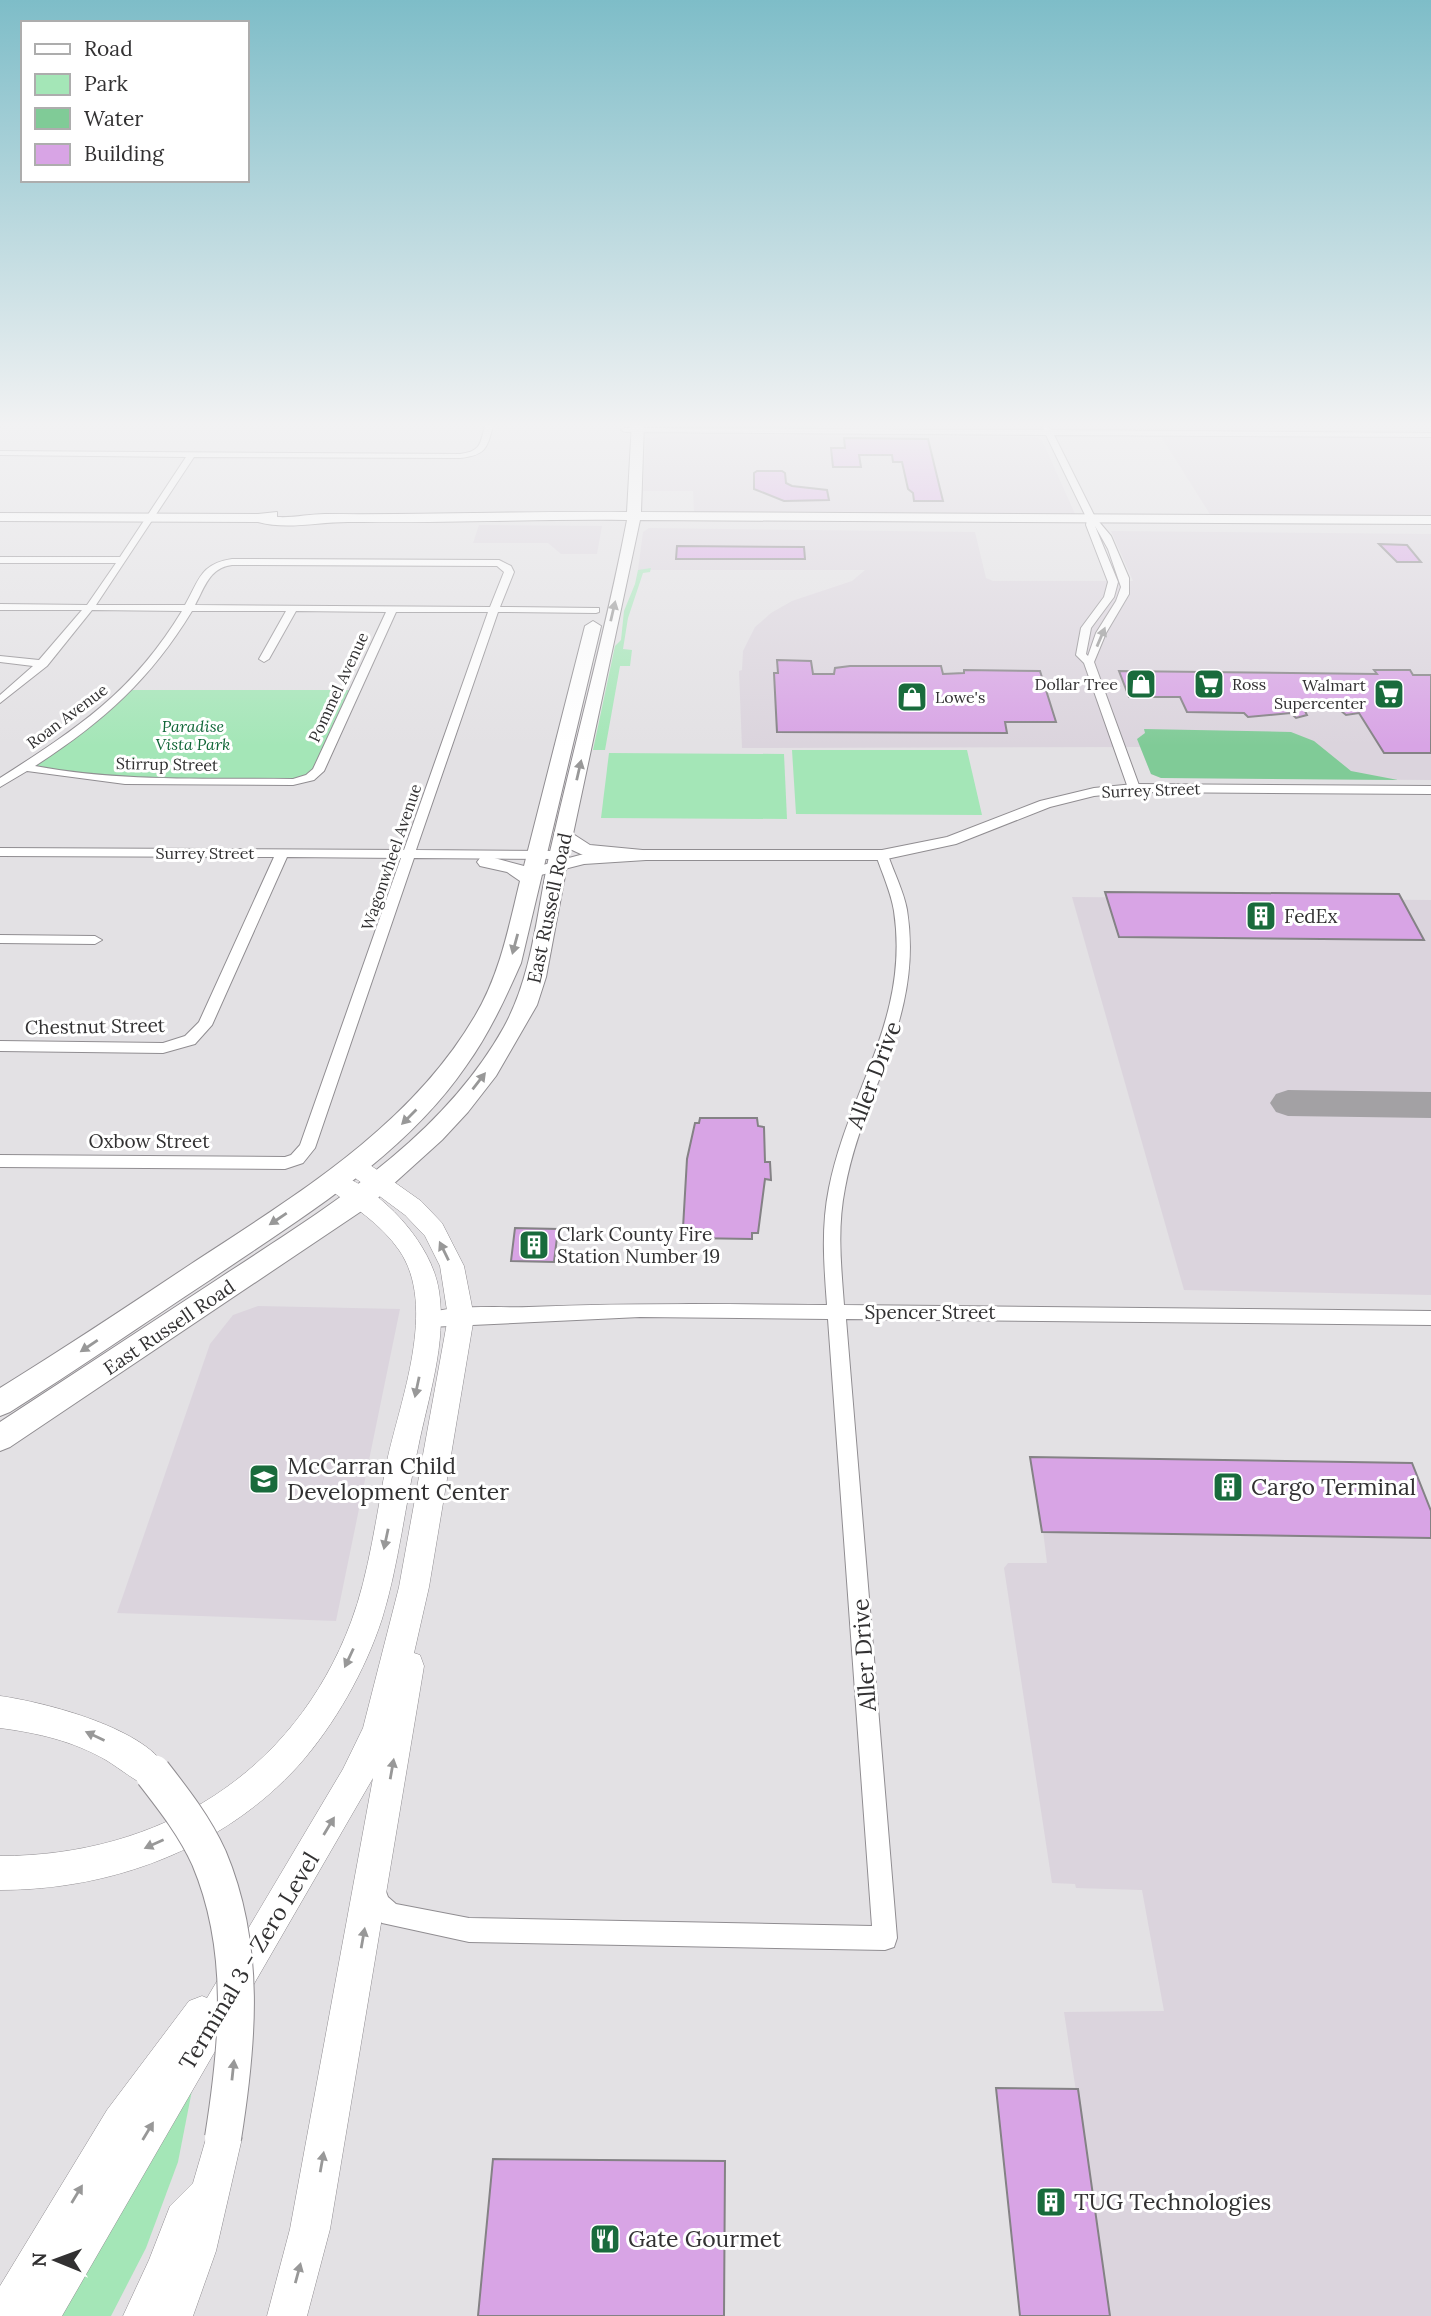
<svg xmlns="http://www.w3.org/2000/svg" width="1431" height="2316" font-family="Lora,serif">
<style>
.built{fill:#dbd4dd}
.green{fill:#a4e6b7}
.water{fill:#80cb97}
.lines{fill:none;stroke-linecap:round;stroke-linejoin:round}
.stream{stroke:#80cb97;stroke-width:2.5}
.taxiway{fill:#a3a1a4;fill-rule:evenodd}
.building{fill:#d8a4e5;stroke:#848285;stroke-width:2}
.minor-casing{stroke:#908d91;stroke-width:2}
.tertiary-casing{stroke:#908d91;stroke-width:2}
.secondary-casing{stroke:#908d91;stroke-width:1}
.primary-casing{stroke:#908d91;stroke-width:2}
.minor{fill:#fff;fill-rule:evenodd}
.tertiary{fill:#fff;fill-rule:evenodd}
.secondary{fill:#fff;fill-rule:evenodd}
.primary{fill:#fff;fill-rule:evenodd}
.secondary-bridge-casing{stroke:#908d91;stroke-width:38;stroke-linecap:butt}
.secondary-bridge{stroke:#fff;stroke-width:36}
.oneway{fill:#989898}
.labels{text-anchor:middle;stroke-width:6;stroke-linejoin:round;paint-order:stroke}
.far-poi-label{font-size:16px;fill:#323132;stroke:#fff;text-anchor:end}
.far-street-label{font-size:16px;fill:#323132;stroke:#fff}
.far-park-label{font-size:16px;font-style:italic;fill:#116738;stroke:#fff}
.street-label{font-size:19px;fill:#323132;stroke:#fff}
.poi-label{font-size:19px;fill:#323132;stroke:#fff;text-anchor:start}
.near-street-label{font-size:23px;fill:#323132;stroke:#fff}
.near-poi-label{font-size:23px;fill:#323132;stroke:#fff;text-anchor:start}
</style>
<rect width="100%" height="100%" fill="#e3e1e4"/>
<!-- built -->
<g class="built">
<path d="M646,422H1035L1038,427L652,428L646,426Z"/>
<path d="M1152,422H1253L1263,434L1431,435V520L1213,519Z"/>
<path d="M658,436L1034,437L1042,440L1075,514L694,512L693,491H643L646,438H658Z"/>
<path d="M479,525L602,526L597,554H561L548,543H473Z"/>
<path d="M649,528L975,532L986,578L993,581H1133L1111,531L1431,534V780L1161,778L1151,774L1140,747L742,748L739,671L742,670L743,651L755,627L771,613L792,601L852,581L865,570H638L643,532Z"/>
<path d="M1072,897L1431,900V1295L1184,1290Z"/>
<path d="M258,1306L400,1309L336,1621L117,1613L210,1344L233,1315Z"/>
<path d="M1043,1531L1431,1538V2316H1110L1064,2012L1164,2011L1142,1890L1076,1888L1075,1884L1052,1883L1004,1568L1008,1563H1047Z"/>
</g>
<!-- green -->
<g class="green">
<path d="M660,422H817L818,429L660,428Z"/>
<path d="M651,568L650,572L643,573L628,618L623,649L632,650L630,666H620L605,750H593L615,646L621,640L624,611L635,584L638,570Z"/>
<path d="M128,690H356L317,773L304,780C216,779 114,788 30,764Z"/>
<path d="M792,750H967L982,815L796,814Z"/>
<path d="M609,753L784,754L787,819L601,818Z"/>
<path d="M194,2080L178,2162L146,2248L111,2316H57Z"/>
</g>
<!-- water -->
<path class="water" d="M1144,729L1291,732L1314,741L1351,771L1398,780L1161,778L1151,774L1137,739L1145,733Z"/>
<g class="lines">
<!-- stream -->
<path class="stream" d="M655,428L656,422"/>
<!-- taxiway -->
<path class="taxiway" d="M1288,1090L1431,1092V1118L1288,1116L1276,1112L1270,1103L1276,1094Z"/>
</g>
<!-- building -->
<g class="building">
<path d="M844,438L928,439L943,501H914L913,493L908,489L902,462H893L892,455H859L861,467H833L831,448H845Z"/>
<path d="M757,471H782L785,473L786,483L792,486L827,490L829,500L784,501L754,489V473Z"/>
<path d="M1379,544L1407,545L1421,562H1397Z"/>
<path d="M677,546L804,547L805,559H676Z"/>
<path d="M777,660L811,661L813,674H834L835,668L850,666H941L943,674L964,673V670L1040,671L1056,722H1005L1007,733L777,732L774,673H778Z"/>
<path d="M1374,670H1410L1413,675H1431V753H1384L1359,713L1346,715L1334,705H1302L1307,715L1296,718L1291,713L1248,717L1244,713L1187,712L1180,697H1129L1119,671L1377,674Z"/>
<path d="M1105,892L1399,894L1424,940L1119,937Z"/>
<path d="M700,1118H757L758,1126L764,1127L765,1162H770L771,1180L765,1179L758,1233H752V1239L690,1238L691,1228H683L687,1159L695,1123H699Z"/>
<path d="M515,1228L558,1229L554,1262L511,1261Z"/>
<path d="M1030,1457L1412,1463L1431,1511V1538L1042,1532Z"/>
<path d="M996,2088L1078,2089L1110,2316H1020Z"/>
<path d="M493,2159L725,2161L724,2316H478Z"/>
</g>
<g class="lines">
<!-- minor casing -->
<g class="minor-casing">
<g id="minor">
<path d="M0,422H7L0,427Z"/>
<path d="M486,422H494C487,447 488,455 460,458L194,457L96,605H185C200,579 200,564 232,559L499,560L511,566L514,572L500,607L599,608V612L596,613L498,612L416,850L559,851L565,855L559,859L414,858L315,1148L303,1163L285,1169L0,1167V1155L285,1157L291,1155L300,1145L401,858L287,857L212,1025L195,1044L163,1053L0,1051V1041L163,1043L185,1036L199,1022L274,857L0,856V848L404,850L488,612H396L324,771L314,780L293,785L125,784L27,771L0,787V778C78,728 133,692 182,611L92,610L47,666L0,703V695L33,666L0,662V656L39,660L82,610H0V604L87,605L116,563H0V557H120L186,457L0,455V451L460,454C483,451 480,442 486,422ZM232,565L497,566L504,572L490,607L195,605C205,587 209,568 232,565ZM192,611H286L259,659L264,662L269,659L296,611L386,612L313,769L306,775L293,779C207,778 120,782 35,766C103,722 150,680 192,611Z"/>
<path d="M1046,425L1052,430L1431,433V437L1054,435L1095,517L1111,536L1129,578V594L1106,633L1094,662L1140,788L1134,792L1128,788L1084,663L1076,655L1081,628L1104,597L1108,582L1086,525L1087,519L1046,435L625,432L621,430L625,428L1044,430L1042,427ZM1095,526L1108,549L1121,587L1116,601L1096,633L1088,656L1086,654L1091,628L1114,597L1118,582Z"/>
<path d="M882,851L888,855C894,873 904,892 907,910C924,1017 863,1090 845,1188C837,1228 841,1265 844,1305L1431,1311V1325L846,1319L897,1938L894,1947L885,1950L469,1942L382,1923L371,1912L362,1889L366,1881L374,1877L382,1881L388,1897L396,1904L469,1918L872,1926L828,1319L640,1317L429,1327L423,1325L420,1320L423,1315C452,1304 497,1308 529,1307C628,1303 727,1304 827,1305C824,1265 821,1227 829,1188C849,1089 910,1018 894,911C891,892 882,873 876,855Z"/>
<path d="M0,935L95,936L102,940L95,944L0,943Z"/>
</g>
</g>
<!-- tertiary casing -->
<g class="tertiary-casing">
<path id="tertiary" d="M1134,784L1431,786V794L1134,792L1094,796L1050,807L956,844L882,860H646L584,864L533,877L525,872L528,869L580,855L646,850H882L947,837L1040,801L1094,788Z"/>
</g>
<!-- secondary casing -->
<g class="secondary-casing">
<g id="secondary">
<path d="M355,1157L363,1160L421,1201L442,1223L464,1266L474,1317L429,1587L414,1653L420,1655L424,1666L330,2229L307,2316H267L290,2229L373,1778L62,2316H0V2286L107,2110L189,2001L202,1996L207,1998L343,1769L363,1728L399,1587L448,1317L440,1266L425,1236L405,1215L347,1172L344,1166L347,1160Z"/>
<path d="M335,1173C381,1188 432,1243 439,1291C447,1343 428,1398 418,1448C405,1504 399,1564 382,1619C365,1671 335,1724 299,1765C223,1849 111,1890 0,1890V1856C159,1856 294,1774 351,1622C369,1575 377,1511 387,1461C400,1401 438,1306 399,1250C381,1224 353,1206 327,1188L323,1182L327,1176Z"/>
<path d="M0,1696C44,1702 151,1729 169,1773L164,1784L153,1789C136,1782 122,1770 106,1760C73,1741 38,1733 0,1728Z"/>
<path d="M223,2119L236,2125L242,2138L216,2251L193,2316H123L149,2260L170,2206L193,2183L210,2125Z"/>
</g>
</g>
<!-- primary casing -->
<g class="primary-casing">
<g id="primary">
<path d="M632,422H644L641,512L1431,516V524L640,520L573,834L590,845L653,851L656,855L653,859L585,856L570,849L546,977L537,1005L496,1076L468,1112L442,1140L369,1206L10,1447L0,1451V1422C74,1374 147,1325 221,1277C326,1208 441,1140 504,1027C533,974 537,910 550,852C575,741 606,631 627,520C534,519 441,523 348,522C318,522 287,530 258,522L0,521V513L258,514L277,512V517C294,518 309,514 325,514C426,515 527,511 627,512Z"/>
<path d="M593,621L601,626L521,963C505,999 489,1034 466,1066C403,1158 300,1218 210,1280C143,1324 78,1369 10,1412L0,1416V1388C65,1348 128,1306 191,1264C296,1195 410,1127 475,1016C500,974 509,926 520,881L507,872L480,866L477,862L480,858L487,856L524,866L585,626Z"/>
</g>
</g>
<!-- minor -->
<use href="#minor" class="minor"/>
<!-- tertiary -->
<use href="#tertiary" class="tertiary"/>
<!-- secondary -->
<use href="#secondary" class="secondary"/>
<!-- primary -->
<use href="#primary" class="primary"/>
<!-- secondary-bridge casing -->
<g class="secondary-bridge-casing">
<path id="secondary-bridge" d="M153,1773C174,1800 195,1827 209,1858C247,1948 238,2044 223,2138"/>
</g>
<!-- secondary-bridge -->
<use href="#secondary-bridge" class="secondary-bridge"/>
</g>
<!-- one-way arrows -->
<defs><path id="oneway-solid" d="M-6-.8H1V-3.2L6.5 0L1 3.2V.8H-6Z" transform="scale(1.75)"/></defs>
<g class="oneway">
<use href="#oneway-solid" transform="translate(613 611) rotate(-77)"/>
<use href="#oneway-solid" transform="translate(1101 637) rotate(-67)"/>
<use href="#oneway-solid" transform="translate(579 770) rotate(-77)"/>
<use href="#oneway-solid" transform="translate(515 944) rotate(105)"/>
<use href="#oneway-solid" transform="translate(479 1081) rotate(-52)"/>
<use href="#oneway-solid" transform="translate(409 1117) rotate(135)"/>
<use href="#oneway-solid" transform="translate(278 1219) rotate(146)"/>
<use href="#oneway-solid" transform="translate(444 1251) rotate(-116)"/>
<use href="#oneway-solid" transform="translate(89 1346) rotate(146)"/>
<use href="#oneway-solid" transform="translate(417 1387) rotate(102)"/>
<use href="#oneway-solid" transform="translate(386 1539) rotate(102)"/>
<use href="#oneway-solid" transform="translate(349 1658) rotate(115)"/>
<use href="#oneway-solid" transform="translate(95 1736) rotate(-155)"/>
<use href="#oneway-solid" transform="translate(392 1769) rotate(-80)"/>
<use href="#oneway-solid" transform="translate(329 1826) rotate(-59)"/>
<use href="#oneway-solid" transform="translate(154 1844) rotate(156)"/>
<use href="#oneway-solid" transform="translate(363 1938) rotate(-80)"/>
<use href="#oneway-solid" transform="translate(233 2070) rotate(-84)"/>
<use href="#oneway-solid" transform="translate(148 2131) rotate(-59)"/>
<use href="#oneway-solid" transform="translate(322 2162) rotate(-80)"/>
<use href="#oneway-solid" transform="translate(77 2194) rotate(-59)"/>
<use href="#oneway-solid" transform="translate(298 2273) rotate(-75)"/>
</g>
<!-- sky -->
<linearGradient id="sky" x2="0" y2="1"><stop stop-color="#7ebdc8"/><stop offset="0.57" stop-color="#f2f2f3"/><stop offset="1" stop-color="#f2f2f3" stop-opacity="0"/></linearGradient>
<rect width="1431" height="746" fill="url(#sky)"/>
<!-- icons -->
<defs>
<g id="shop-square" transform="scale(1.575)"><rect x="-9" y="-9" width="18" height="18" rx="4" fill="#196b3c" stroke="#fff"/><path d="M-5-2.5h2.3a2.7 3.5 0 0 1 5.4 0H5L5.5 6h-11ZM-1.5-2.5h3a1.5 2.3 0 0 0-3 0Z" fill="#fff"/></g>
<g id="supermarket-square" transform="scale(1.575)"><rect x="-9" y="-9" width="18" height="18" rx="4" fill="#196b3c" stroke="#fff"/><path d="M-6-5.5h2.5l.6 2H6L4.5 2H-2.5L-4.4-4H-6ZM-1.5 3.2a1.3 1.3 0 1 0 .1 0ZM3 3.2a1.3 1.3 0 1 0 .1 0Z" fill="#fff"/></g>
<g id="building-square" transform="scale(1.575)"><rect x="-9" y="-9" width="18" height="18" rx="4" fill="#196b3c" stroke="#fff"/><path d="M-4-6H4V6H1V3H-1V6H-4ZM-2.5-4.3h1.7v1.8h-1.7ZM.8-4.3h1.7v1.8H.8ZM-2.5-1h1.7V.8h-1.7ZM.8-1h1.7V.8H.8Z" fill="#fff"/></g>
<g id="school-square" transform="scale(1.575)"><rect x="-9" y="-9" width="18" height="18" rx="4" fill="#196b3c" stroke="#fff"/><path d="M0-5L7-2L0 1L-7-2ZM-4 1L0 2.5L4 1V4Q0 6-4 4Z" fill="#fff"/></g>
<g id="restaurant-square" transform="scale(1.575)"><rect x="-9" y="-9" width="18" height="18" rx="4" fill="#196b3c" stroke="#fff"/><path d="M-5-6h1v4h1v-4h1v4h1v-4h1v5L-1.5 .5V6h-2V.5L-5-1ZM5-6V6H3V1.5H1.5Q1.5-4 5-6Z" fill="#fff"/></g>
</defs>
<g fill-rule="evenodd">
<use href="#shop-square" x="1141" y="684"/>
<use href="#supermarket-square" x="1209" y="684"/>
<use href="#supermarket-square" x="1389" y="694"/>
<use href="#shop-square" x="912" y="697"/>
<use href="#building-square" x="1261" y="916"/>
<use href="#building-square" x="534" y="1245"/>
<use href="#school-square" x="264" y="1479"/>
<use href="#building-square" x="1228" y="1487"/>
<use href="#building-square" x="1051" y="2202"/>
<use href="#restaurant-square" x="605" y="2239"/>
</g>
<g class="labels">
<!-- far-poi labels -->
<g class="far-poi-label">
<text x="1118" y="690">Dollar Tree</text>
<text x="1232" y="690" text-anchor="start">Ross</text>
<text x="1366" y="691">Walmart<tspan x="1366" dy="18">Supercenter</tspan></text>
<text x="935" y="703" text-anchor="start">Lowe's</text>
</g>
<!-- far-street labels -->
<g class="far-street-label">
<text transform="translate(338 687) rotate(-65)" y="6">Pommel Avenue</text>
<text transform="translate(67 716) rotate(-37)" y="6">Roan Avenue</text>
<text transform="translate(167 764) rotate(1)" y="6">Stirrup Street</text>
<text transform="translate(1151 790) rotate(-2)" y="6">Surrey Street</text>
<text x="205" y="859">Surrey Street</text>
<text transform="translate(391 857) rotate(-71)" y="6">Wagonwheel Avenue</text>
</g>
<!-- far-park labels -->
<g class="far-park-label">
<text x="193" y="732">Paradise<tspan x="193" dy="18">Vista Park</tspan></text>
</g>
<!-- street labels -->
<g class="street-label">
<text transform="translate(549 908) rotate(-78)" y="7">East Russell Road</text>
<text transform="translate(95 1026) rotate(-1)" y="7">Chestnut Street</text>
<text x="149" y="1148">Oxbow Street</text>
<text x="930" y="1319">Spencer Street</text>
<text transform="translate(169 1327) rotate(-34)" y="7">East Russell Road</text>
</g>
<!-- poi labels -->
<g class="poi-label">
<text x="1284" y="923">FedEx</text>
<text x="557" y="1241">Clark County Fire<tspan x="557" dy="22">Station Number 19</tspan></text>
</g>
<!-- near-street labels -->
<g class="near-street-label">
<text transform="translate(874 1075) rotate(-69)" y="8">Aller Drive</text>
<text transform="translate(864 1655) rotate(-94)" y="8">Aller Drive</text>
<text transform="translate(249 1961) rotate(-59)" y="8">Terminal 3 - Zero Level</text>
</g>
<!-- near-poi labels -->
<g class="near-poi-label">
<text x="287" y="1474">McCarran Child<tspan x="287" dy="26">Development Center</tspan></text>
<text x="1251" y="1495">Cargo Terminal</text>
<text x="1074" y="2210">TUG Technologies</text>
<text x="628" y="2247">Gate Gourmet</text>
</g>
</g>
<!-- legend -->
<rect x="21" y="21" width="228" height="161" fill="#ffffff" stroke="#adadad" stroke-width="2"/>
<rect x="35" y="44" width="35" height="10" fill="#ffffff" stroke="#adadad" stroke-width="2"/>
<text x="84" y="56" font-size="21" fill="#323132">Road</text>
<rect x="35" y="74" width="35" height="21" fill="#a4e6b7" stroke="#adadad" stroke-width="2"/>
<text x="84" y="91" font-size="21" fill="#323132">Park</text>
<rect x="35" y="108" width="35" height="21" fill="#80cb97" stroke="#adadad" stroke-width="2"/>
<text x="84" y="126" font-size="21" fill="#323132">Water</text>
<rect x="35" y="144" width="35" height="21" fill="#d8a4e5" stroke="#adadad" stroke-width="2"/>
<text x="84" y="161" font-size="21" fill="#323132">Building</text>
<!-- north arrow -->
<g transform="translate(56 2260) rotate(271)" stroke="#ffffff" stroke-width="5" paint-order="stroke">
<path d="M0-5L12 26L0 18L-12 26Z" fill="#323132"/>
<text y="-10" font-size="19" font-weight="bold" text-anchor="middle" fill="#323132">N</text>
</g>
</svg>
